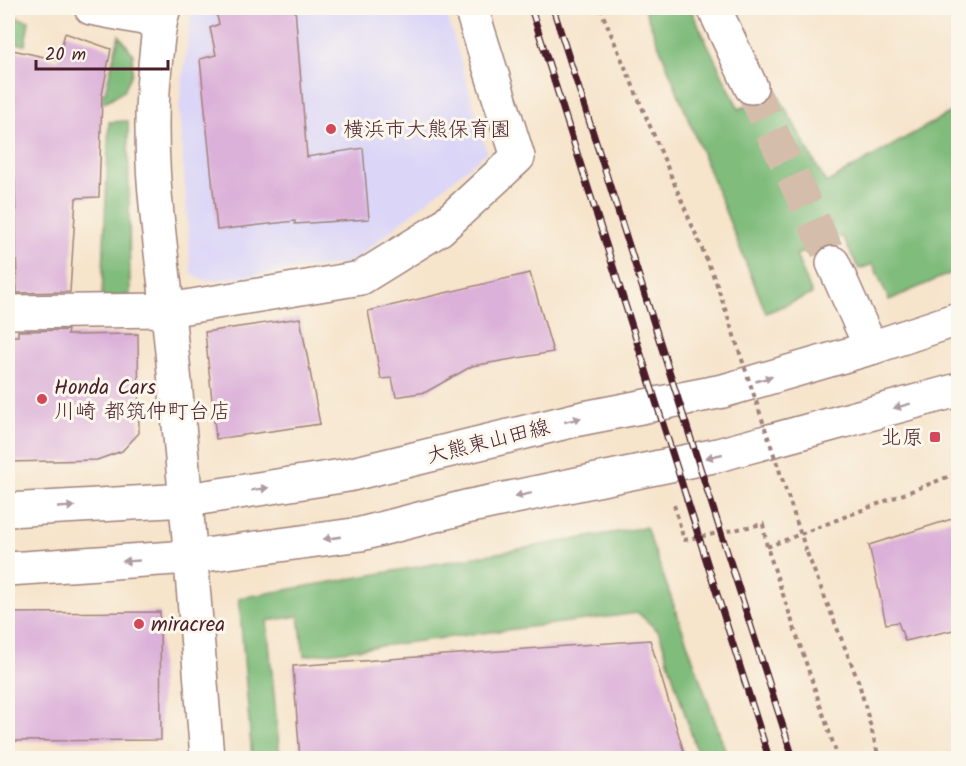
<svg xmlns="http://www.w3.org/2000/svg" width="966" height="766" font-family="Kalam,'Klee One',sans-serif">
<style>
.built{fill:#dbd6f7}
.forest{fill:#80bc7b;stroke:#656e53;stroke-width:1.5}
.building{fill:#dcb1d9}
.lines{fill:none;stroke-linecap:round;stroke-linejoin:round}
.minor-tunnel{stroke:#d4bdab;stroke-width:33;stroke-dasharray:33 16;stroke-linecap:butt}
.minor-casing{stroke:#a0827b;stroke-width:36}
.path{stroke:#a0827b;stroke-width:4;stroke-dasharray:4.5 4.5;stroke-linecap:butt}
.minor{stroke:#fff;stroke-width:33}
.rail-casing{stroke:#4a1f2b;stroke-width:7}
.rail{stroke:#fbf7ec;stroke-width:4.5;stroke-dasharray:14;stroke-linecap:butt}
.path-bridge{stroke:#a0827b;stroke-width:4;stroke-dasharray:4.5 4.5;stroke-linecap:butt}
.oneway{fill:#ae9aa0}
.poi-dot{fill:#d1495b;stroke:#fbf7ec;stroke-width:2}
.labels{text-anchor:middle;stroke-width:6;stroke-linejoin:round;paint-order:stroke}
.poi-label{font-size:21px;fill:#4a1f2b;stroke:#fbf7ec;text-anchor:start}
.street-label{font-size:21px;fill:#4a1f2b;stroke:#fbf7ec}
</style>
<rect width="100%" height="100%" fill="#fbf7ec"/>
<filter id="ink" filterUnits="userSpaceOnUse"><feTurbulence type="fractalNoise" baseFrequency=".0167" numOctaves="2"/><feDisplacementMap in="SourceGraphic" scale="12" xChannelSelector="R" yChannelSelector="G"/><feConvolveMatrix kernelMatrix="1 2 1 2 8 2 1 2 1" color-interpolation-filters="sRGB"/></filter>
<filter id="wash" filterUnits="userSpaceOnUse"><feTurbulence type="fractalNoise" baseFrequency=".008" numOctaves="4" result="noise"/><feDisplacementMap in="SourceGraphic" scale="24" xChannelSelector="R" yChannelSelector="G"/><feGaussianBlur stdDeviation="1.35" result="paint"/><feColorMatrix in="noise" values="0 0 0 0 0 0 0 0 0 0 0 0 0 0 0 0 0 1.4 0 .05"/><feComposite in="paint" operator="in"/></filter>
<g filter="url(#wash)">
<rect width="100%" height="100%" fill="#f6e4cb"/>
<!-- built -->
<path class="built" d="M192,8H445L487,152L351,263L206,281L191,273L179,107Z"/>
<!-- forest -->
<g class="forest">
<path d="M644,8H690L739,109L777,93L826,183L958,108V270L889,300L873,264L859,269L842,236L796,255L812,294L766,313Z"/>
<path d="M8,15L29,21L25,45L8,41Z"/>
<path d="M119,35L133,54L132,73L124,91L103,103L43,98L45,82L105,93Z"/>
<path d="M128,121L130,295L102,298L109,122Z"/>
<path d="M646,527L728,758H699L659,632L638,613L304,656L299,616L267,621L280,758H252L239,598Z"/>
</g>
<g id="blocks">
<!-- building -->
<g class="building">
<path d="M215,8H295L307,157L363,148L369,219L295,224V221L217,230L200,59L216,55L210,28L219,24Z"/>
<path d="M65,33L111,49L102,95L99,197L76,198L70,292L17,293L15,179L8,178V49L58,60Z"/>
<path d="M530,273L553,352L472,366L426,392L396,397L392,378L381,379L368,311Z"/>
<path d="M300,318L320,424L216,439L205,332Z"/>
<path d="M68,330L67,335L138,334L139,433L122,451L97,460L8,462V336H18V331Z"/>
<path d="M958,517V629L905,641L898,622L886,624L869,545Z"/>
<path d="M160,612L161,740L10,741L9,613Z"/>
<path d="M650,640L686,759H300L293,666Z"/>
</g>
</g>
</g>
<g filter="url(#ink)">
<use href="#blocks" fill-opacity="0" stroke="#a0827b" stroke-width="1.5"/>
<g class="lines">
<!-- minor-tunnel -->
<path class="minor-tunnel" d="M751,87L833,263"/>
<!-- minor casing -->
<g class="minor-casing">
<g id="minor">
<path d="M91,8L159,21"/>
<path d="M164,8C158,26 157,46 155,66C145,160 162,248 171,342C185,481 196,619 207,758"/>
<path d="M714,8L751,87"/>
<path d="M833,263L871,348"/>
<path d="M8,312L168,310L361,278L440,229L518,157L471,8"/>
<path d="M8,510L187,500L348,475L579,419L723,391L871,348L958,319"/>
<path d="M8,569L190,557L361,534L466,507L718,455L958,390"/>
</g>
</g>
<!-- path -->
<g class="path">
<path d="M600,8L716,282"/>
<path d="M674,505L684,540L763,524L767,547L838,758"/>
<path d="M767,547L958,473"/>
<path d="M807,553L859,683L879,758"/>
</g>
<!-- minor -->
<use href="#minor" class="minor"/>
<!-- rail casing -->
<g class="rail-casing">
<g id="rail">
<path d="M531,8L769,758"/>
<path d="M553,8L793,758"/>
</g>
</g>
<!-- rail -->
<use href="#rail" class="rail"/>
<!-- path-bridge -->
<path class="path-bridge" d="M716,282L807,553"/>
</g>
<!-- one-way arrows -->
<defs><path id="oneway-solid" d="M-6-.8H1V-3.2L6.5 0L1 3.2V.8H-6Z" transform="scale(1.5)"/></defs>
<g class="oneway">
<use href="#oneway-solid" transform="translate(764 379) rotate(-16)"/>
<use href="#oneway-solid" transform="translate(902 406) rotate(165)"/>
<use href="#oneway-solid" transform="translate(573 420) rotate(-13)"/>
<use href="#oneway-solid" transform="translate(714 456) rotate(167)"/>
<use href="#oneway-solid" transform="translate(260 489) rotate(-9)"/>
<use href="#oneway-solid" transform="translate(523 495) rotate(168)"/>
<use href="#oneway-solid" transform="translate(66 507) rotate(-3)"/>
<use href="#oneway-solid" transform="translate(332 538) rotate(172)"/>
<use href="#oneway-solid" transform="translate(131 561) rotate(177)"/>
</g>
</g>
<!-- markers -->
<g class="poi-dot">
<circle cx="331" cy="129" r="6"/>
<circle cx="42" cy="399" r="6"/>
<rect x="929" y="431" width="12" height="12" rx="3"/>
<circle cx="139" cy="624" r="6"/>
</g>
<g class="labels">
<!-- poi labels -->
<g class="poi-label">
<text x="343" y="136">横浜市大熊保育園</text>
<text x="54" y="394">Honda Cars<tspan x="54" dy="24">川崎 都筑仲町台店</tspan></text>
<text x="923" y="444" text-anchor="end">北原</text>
<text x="151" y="631">miracrea</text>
</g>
<!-- street labels -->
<g class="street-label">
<text transform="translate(488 441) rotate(-14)" y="7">大熊東山田線</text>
</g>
</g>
<!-- margin -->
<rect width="966" height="766" fill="none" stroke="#fbf7ec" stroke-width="30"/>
<!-- scale -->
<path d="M36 60v9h132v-9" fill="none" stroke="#4a1f2b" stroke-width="3"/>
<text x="45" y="60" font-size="18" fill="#4a1f2b" stroke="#fbf7ec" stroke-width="4.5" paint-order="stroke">20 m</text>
</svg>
